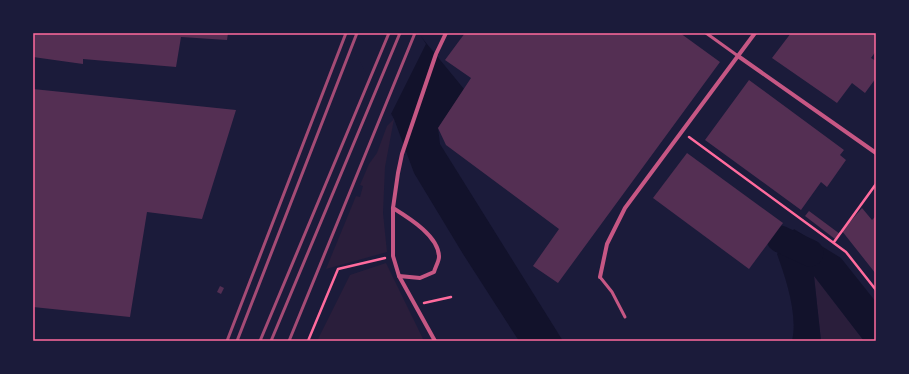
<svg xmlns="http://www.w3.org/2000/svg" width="909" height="374" font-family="Cabin,sans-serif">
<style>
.green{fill:#2a1e3b}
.water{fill:#12122b}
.pier{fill:#1b1b3a}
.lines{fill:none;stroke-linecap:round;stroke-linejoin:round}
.river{stroke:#12122b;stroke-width:27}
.building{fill:#542f53}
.path{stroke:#ff6b9d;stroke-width:2.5}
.service{stroke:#c65784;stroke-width:3}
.minor{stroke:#c65784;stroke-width:4}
.rail{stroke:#a44b75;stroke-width:3}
.neatline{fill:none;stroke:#ff6b9d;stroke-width:1.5}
</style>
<rect width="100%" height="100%" fill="#1b1b3a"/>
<!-- green -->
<g class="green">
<path d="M394,119L385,167L383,213L387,252L326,269L356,196L360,197L363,186L360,185L369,164L377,153L387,126Z"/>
<path d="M386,263L424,341H317L350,275Z"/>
<path d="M814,276L864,341H821Z"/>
</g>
<!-- water -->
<g class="water">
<path d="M346,33H418L464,89L438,128L440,144L563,341H519L463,254L414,173L394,119Z"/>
<path d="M794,229L841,258L876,302V341H864L814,276L821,341H792C798,315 786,279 777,254Z"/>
</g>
<!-- pier -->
<path class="pier" d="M344,33H419L426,44L390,116Z"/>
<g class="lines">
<!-- river -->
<path class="river" d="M780,239L810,253"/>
</g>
<!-- building -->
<g class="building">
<path d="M33,33H228L227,40L181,37L176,67L83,59V64L33,57Z"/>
<path d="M465,33H680L720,62L558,283L533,266L559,229L446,145L438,128L471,78L445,60Z"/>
<path d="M791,33H876V51L871,58L876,61V78L865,93L852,83L837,103L772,58Z"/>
<path d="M749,80L844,150L840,155L846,160L827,187L821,182L801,210L705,140Z"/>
<path d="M33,89L236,110L202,219L147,212L130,317L33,307Z"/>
<path d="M687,153L783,223L749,269L653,198Z"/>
<path d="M862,208L872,220L876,216V274L842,231Z"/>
<path d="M809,211L840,234L835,239L805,216Z"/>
<path d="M220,286L224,288L221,294L217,292Z"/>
</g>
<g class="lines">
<!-- path -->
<g class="path">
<path d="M689,137L846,252L876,290"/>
<path d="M834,242L876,184"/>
<path d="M424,303L451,297"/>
<path d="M308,341L338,269L385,258"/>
</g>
<!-- service -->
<g class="service">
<path d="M706,33L738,56"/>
<path d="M600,277L612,292L625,317"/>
</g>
<!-- minor -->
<g class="minor">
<path d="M738,56L876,153"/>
<path d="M393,208C409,218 439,236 439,257C439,261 435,268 434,272L420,278L399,276"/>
<path d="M600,277L607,244L625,208L755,33"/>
<path d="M435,341L399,276L393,256V208L398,173L402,154L436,54L446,33"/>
</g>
<!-- rail -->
<g class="rail">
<path d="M227,341L346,33"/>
<path d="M237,341L357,33"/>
<path d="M260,341L389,33"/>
<path d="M271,341L400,33"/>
<path d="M289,341L415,33"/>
</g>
</g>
<!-- border -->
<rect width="909" height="374" fill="none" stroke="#1b1b3a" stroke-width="68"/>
<rect x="34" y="34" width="841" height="306" class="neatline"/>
</svg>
